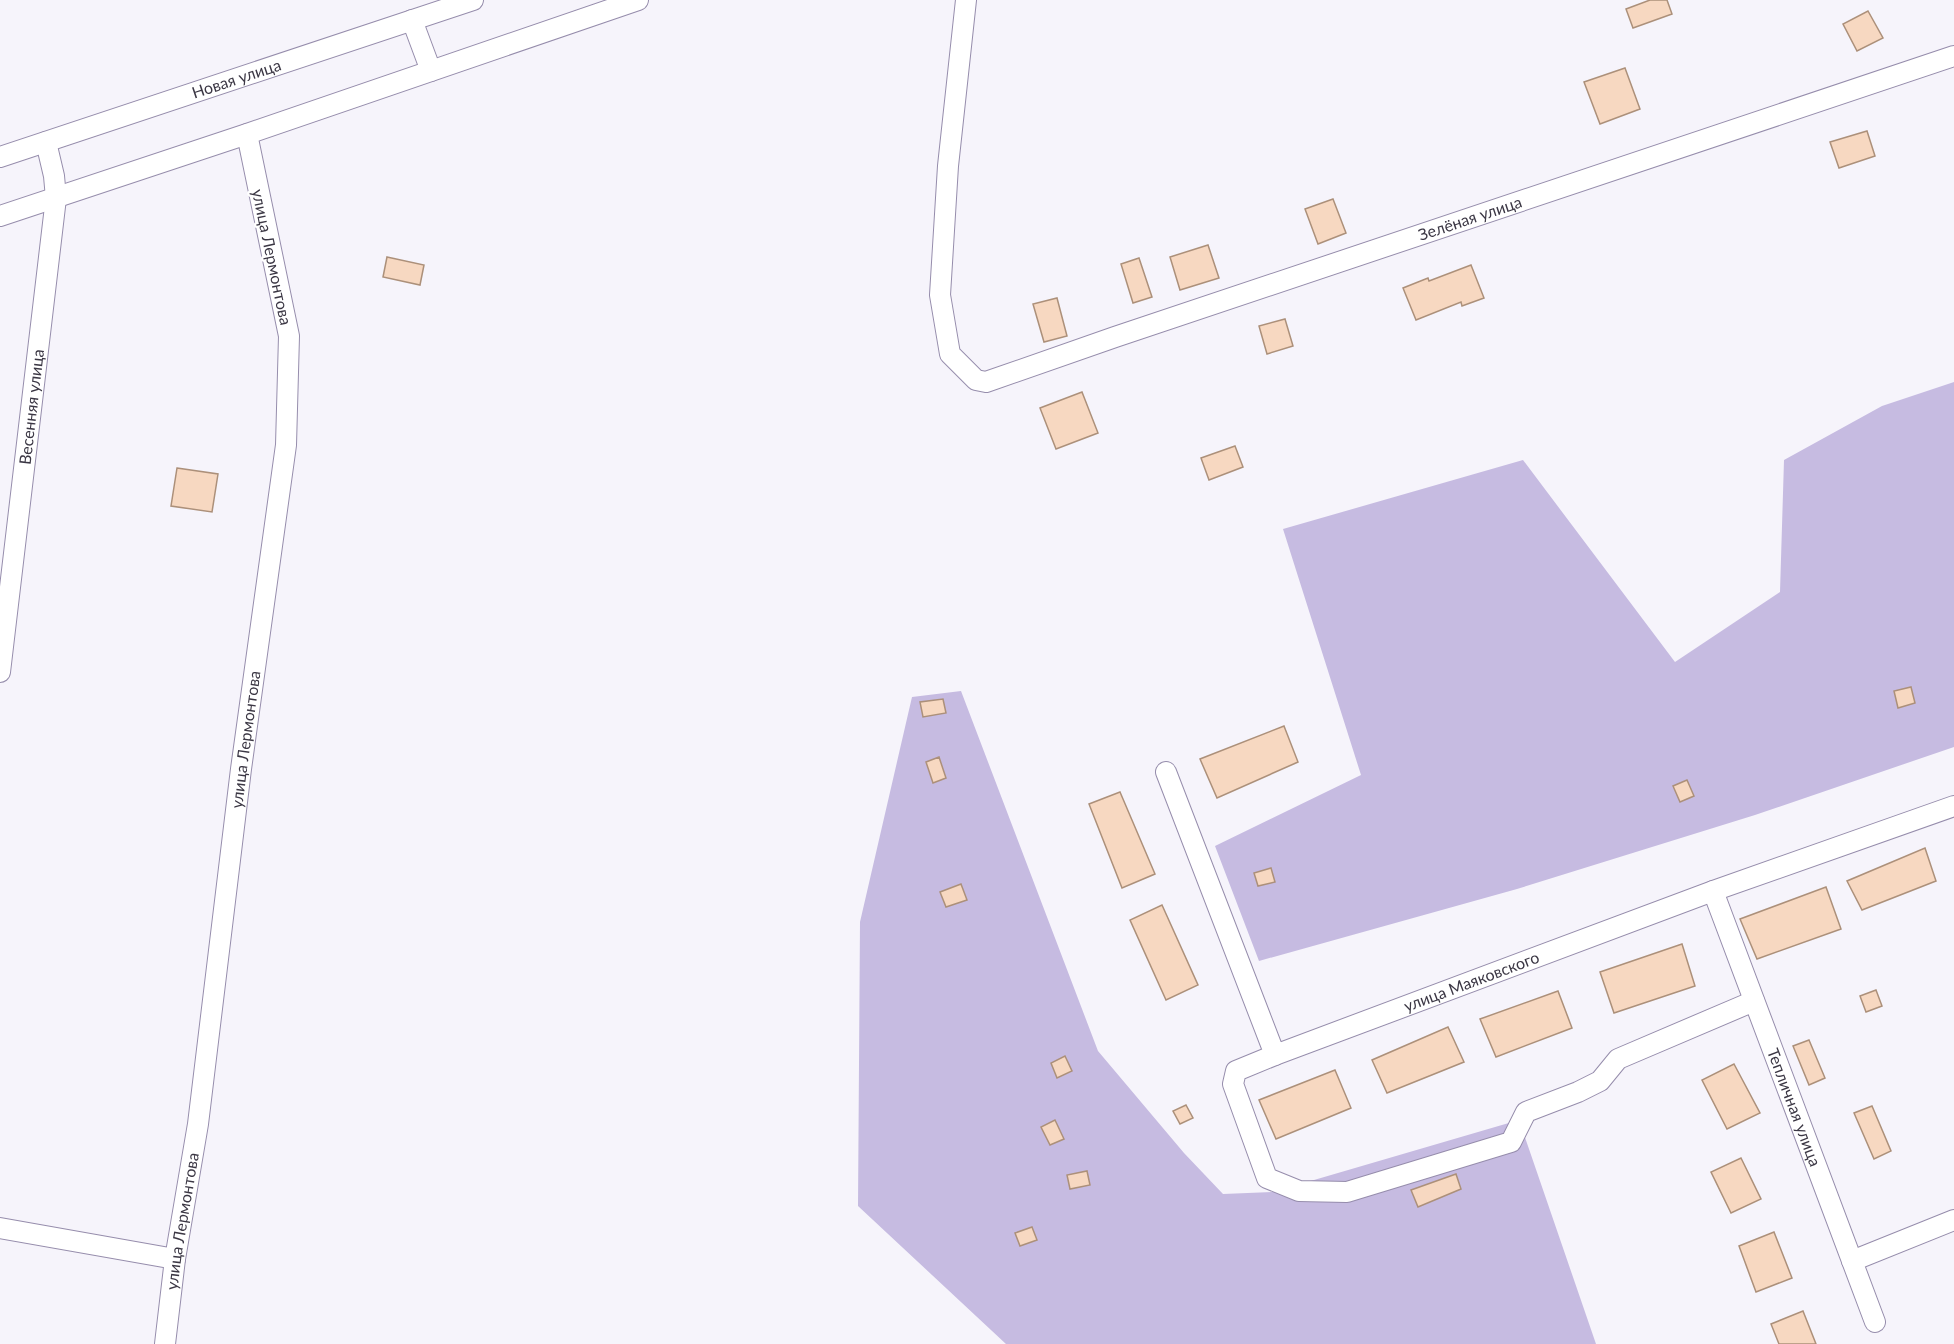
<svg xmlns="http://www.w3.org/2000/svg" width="1954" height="1344" font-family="Lato,sans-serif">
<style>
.green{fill:#c6bbe1}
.building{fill:#f7d8c1;stroke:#ac907a;stroke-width:1.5}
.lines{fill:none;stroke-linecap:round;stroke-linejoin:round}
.minor-casing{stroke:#968dac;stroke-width:22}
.minor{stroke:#fff;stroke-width:20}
.labels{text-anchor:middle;stroke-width:4.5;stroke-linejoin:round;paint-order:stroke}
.street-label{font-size:16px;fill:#3b3744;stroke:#fff}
</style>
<rect width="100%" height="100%" fill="#f6f4fb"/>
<!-- green -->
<g class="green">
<path d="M1954,382V747L1755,815L1517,889L1259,961L1215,846L1361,775L1283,529L1523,460L1675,662L1780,592L1784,460L1882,406Z"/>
<path d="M961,691L1098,1051L1184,1153L1223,1194L1273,1192L1519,1120L1596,1344H1006L858,1206L860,922L912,697Z"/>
</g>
<!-- building -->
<g class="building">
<path d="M1650,0H1667L1672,14L1633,28L1626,9Z"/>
<path d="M1868,11L1883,38L1857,51L1843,24Z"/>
<path d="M1625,68L1640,109L1600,124L1584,82Z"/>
<path d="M1867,131L1875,156L1839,168L1830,142Z"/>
<path d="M1333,199L1346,233L1318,244L1305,209Z"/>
<path d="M1208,245L1219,278L1180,290L1170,257Z"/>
<path d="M387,257L424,265L420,285L383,277Z"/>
<path d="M1139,258L1152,297L1133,303L1121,264Z"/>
<path d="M1471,265L1484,298L1462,306L1461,302L1416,320L1403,288L1428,278L1429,281Z"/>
<path d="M1057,298L1067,336L1044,342L1033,304Z"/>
<path d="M1285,319L1293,346L1267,354L1259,326Z"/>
<path d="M1082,392L1098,433L1056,449L1040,408Z"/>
<path d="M1235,446L1243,467L1209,480L1201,458Z"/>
<path d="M177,468L218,474L212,512L171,506Z"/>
<path d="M1911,687L1915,703L1898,708L1894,691Z"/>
<path d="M943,699L946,713L923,717L920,702Z"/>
<path d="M1284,726L1298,762L1217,798L1200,759Z"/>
<path d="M939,757L946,778L933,783L926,762Z"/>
<path d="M1687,780L1694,796L1680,802L1673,786Z"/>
<path d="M1120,792L1155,874L1122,888L1089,804Z"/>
<path d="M1925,848L1936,881L1862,910L1847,881Z"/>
<path d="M1271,868L1275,882L1258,886L1254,873Z"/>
<path d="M961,884L967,900L946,907L940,892Z"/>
<path d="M1826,887L1841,929L1757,959L1740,919Z"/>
<path d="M1162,905L1198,985L1166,1000L1130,920Z"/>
<path d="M1682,944L1695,986L1614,1013L1600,972Z"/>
<path d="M1876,990L1882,1006L1866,1012L1860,996Z"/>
<path d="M1558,991L1572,1028L1496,1057L1480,1019Z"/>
<path d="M1448,1027L1464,1062L1387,1093L1372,1060Z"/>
<path d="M1809,1040L1825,1078L1809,1085L1793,1046Z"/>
<path d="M1065,1056L1072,1071L1057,1078L1051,1063Z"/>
<path d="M1734,1064L1760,1113L1727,1129L1702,1080Z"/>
<path d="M1335,1070L1351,1108L1276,1139L1259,1100Z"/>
<path d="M1186,1105L1193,1118L1180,1124L1173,1111Z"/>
<path d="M1872,1106L1891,1151L1874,1159L1854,1113Z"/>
<path d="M1055,1120L1064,1139L1050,1145L1041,1127Z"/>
<path d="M1741,1158L1761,1199L1731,1213L1711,1172Z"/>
<path d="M1087,1171L1090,1185L1070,1189L1067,1175Z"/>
<path d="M1456,1174L1461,1189L1418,1207L1411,1190Z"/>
<path d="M1032,1227L1037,1240L1020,1246L1015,1233Z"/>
<path d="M1774,1232L1792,1278L1756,1292L1739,1246Z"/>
<path d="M1803,1311L1816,1344H1779L1771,1324Z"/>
</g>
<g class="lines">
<!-- minor casing -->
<g class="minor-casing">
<g id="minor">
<path id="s1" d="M966,0L948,166L940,295L950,354L976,380L986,382L1115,337L1954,56"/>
<path d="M412,20L431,71"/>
<path id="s2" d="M0,157L473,0"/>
<path d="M0,216L247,134L638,0"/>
<path id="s3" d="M0,672L56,198L54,176L46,142"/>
<path id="s4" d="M1166,772L1275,1055L1713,891L1954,806"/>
<path id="s5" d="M1713,891L1875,1322"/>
<path d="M1275,1055L1236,1071L1233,1084L1267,1178L1299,1191L1347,1192L1511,1142L1526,1112L1578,1092L1600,1081L1618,1059L1754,1001"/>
<path d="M0,1228L175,1259"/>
<path d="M1852,1261L1954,1220"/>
<path id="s6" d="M165,1344L175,1259L198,1124L241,769L286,445L289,336L247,134"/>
</g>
</g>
<!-- minor -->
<use href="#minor" class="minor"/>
</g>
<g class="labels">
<!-- street labels -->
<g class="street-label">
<text dy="6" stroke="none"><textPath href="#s2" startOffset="249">Новая улица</textPath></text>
<text dy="6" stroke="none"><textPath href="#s1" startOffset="914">Зелёная улица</textPath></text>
<text transform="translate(272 257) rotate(78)" y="6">улица Лермонтова</text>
<text dy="6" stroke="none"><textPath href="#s3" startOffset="267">Весенняя улица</textPath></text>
<text dy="6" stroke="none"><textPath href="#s6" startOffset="610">улица Лермонтова</textPath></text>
<text dy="6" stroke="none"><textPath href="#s4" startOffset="513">улица Маяковского</textPath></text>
<text dy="6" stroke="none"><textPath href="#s5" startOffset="231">Тепличная улица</textPath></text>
<text dy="6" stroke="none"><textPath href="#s6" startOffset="124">улица Лермонтова</textPath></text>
</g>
</g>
</svg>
